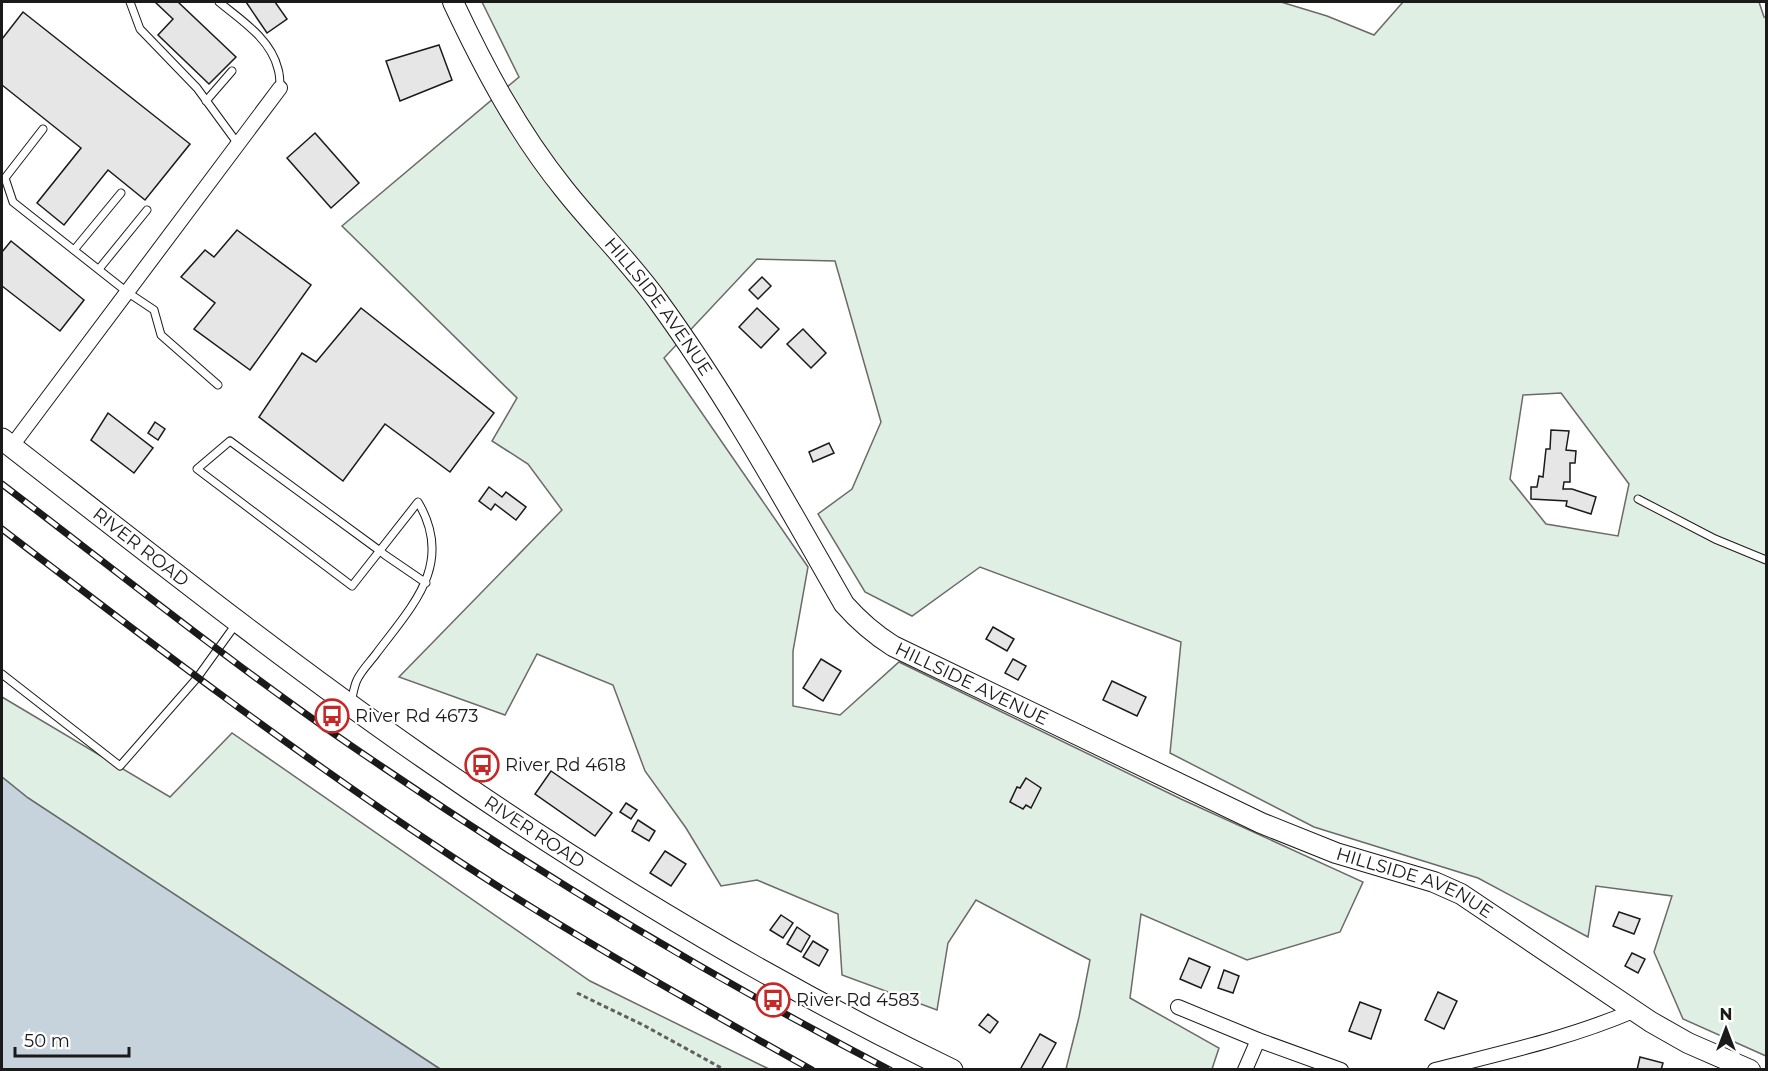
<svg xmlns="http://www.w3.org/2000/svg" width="1768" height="1071" font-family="Montserrat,sans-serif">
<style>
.green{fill:#e0efe3;stroke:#6a6a6a;stroke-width:1.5;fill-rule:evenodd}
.water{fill:#c6d2dc;stroke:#6a6a6a;stroke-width:1.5}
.building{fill:#e6e6e6;stroke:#1a1a1a;stroke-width:1.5}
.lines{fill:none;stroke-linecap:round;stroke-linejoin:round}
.lane-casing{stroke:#1a1a1a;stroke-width:9}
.street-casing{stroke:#1a1a1a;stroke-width:16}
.secondary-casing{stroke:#1a1a1a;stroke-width:22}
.primary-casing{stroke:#1a1a1a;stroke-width:23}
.path{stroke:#5f5f5f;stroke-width:3;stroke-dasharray:4.5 3;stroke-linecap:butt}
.lane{stroke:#fff;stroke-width:7}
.street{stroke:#fff;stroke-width:14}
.secondary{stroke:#fff;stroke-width:20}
.primary{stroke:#fff;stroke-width:21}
.rail-casing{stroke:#1a1a1a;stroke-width:7}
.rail{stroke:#fff;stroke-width:4.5;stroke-dasharray:14;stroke-linecap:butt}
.labels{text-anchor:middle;stroke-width:4.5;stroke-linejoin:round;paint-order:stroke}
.street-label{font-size:18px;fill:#1a1a1a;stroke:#fff}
.poi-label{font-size:18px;fill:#1a1a1a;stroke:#fff;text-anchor:start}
</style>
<rect width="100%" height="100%" fill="#fff"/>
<!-- green -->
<g class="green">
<path d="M482,2H1281L1327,16L1374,35L1403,2H1759L1764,17L1766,18V1056L1683,1019L1654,952L1672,896L1596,886L1588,937L1478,878L1314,827L1170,753L1181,642L980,567L912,616L865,592L818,514L852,489L881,422L835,261L757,259L664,358L808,567L793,651V706L840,715L899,662L1181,799L1363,882L1340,932L1247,960L1141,914L1130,998L1219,1048L1212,1069H1066L1079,1017L1090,960L976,900L948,943L937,1010L842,975L838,914L757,880L721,886L686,828L645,771L613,685L537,654L505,715L399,677L562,510L528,464L492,441L517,398L342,226L519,77ZM1561,393L1629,484L1618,536L1546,524L1510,479L1523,395Z"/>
<path d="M2,697L170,797L232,733L590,981L769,1069H440L28,798L2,777Z"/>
</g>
<!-- water -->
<path class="water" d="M2,777L28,798L440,1069H2Z"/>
<!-- building -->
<g class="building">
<path d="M155,2H178L236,57L209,84L158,35L173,19Z"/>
<path d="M246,2H275L287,19L267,33Z"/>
<path d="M23,12L190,144L145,200L108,170L64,225L37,203L81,148L2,85V39Z"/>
<path d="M439,45L452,80L400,101L386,61Z"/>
<path d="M315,133L359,183L331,208L287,158Z"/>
<path d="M237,230L311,285L250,370L194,329L215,303L181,277L205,250L214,257Z"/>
<path d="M11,241L84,300L60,331L2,286V252Z"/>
<path d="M762,277L771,286L758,299L749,290Z"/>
<path d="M361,308L494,413L450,472L385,424L343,481L259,417L302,353L316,362Z"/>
<path d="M757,308L779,329L761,348L739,327Z"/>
<path d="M803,329L826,353L811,368L787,344Z"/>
<path d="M108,413L153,448L134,473L91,440Z"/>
<path d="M155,422L165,429L158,440L148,433Z"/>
<path d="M1551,430L1569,431L1566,450L1576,451L1575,463H1570V482H1564L1563,489H1572L1596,497L1591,514L1566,506L1567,501L1531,499V487H1537L1539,476L1543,477L1546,449H1550Z"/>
<path d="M829,443L834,453L813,462L809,452Z"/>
<path d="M489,487L502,497L506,492L526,507L516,520L495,504L491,510L479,501Z"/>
<path d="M993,627L1014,639L1007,651L986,639Z"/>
<path d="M821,659L841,671L823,701L803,688Z"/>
<path d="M1013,659L1026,666L1018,680L1005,673Z"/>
<path d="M1112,681L1146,697L1137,716L1103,700Z"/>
<path d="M551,771L612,813L595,836L535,794Z"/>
<path d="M1026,778L1041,788L1031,808L1026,805L1023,809L1010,802L1017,787L1020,788Z"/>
<path d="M626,803L637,810L631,819L620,812Z"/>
<path d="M638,820L655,831L649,841L632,831Z"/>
<path d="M665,851L686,864L671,886L650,873Z"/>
<path d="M1619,912L1640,919L1634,934L1613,926Z"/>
<path d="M781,915L793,923L783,938L770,930Z"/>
<path d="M797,927L810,936L801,952L787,944Z"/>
<path d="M813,941L828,950L819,966L803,957Z"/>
<path d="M1632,953L1645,959L1638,973L1625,966Z"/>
<path d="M1189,958L1210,967L1201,988L1180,979Z"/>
<path d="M1224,970L1239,976L1233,993L1218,988Z"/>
<path d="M1438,992L1457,1001L1444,1029L1425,1020Z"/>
<path d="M1360,1002L1381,1010L1371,1039L1349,1031Z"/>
<path d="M988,1014L998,1022L990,1033L979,1025Z"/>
<path d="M1040,1034L1056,1043L1041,1070H1024L1021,1068Z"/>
<path d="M1640,1057L1663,1063L1661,1070H1637Z"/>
</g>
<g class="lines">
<!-- lane casing -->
<g class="lane-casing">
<g id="lane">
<path d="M130,2L140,29L197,88L238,144"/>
<path d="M219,2C241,20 271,39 278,69C280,75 280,82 280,88"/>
<path d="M206,101L232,71"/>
<path d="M43,129L5,178L13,202L127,292L154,310L161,335L218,385"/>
<path d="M74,250L121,193"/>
<path d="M99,269L147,210"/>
<path d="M1638,499L1715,539L1766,560"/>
<path d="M2,674L120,766L197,678L236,624"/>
<path d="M351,702C353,695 354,686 357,680C361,671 370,662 376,654C412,606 455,564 418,502L352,586L197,469L230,441L380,551L385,555L426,583"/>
</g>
</g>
<!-- street casing -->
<g class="street-casing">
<g id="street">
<path d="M11,447L280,88"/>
<path d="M1178,1007L1258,1040L1341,1070"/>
<path d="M1245,1070L1258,1040"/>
<path d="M1435,1070C1502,1053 1570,1038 1633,1011"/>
</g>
</g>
<!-- secondary casing -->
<g class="secondary-casing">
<g id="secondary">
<path id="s1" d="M453,2C484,68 518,132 564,189C594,227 630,262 658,301C728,397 785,501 844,604C859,621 874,634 893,646L1261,823L1336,853L1434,882L1461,894L1651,1022L1688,1043L1750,1070"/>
</g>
</g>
<!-- primary casing -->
<g class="primary-casing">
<g id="primary">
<path id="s2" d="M2,439C141,547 279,657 423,757C591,874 767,981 952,1070"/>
</g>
</g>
<!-- path -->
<path class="path" d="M577,993L645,1026L725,1070"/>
<!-- lane -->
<use href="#lane" class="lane"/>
<!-- street -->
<use href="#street" class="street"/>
<!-- secondary -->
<use href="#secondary" class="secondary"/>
<!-- primary -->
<use href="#primary" class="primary"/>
<!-- rail casing -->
<g class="rail-casing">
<g id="rail">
<path d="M2,484C128,580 252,680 384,768C547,879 715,979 890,1070"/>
<path d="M2,529C147,640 292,751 445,852C564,931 688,1000 812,1070"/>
</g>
</g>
<!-- rail -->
<use href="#rail" class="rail"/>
</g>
<!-- icons -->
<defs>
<g id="bus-ring" transform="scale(1.725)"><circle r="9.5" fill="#fff" stroke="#c62828" stroke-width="1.5"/><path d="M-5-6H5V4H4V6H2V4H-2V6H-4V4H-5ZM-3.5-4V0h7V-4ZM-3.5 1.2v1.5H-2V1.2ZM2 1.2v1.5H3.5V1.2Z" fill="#c62828"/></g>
</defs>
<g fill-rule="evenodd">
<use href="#bus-ring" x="332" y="716"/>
<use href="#bus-ring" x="482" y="765"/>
<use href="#bus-ring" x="773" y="1000"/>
</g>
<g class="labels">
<!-- street labels -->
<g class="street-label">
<text dy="6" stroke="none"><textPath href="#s1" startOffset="369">HILLSIDE AVENUE</textPath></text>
<text dy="6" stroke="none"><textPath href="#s2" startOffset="176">RIVER ROAD</textPath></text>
<text dy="6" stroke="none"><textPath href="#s1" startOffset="872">HILLSIDE AVENUE</textPath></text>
<text dy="6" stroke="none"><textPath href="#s2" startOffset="662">RIVER ROAD</textPath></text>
<text dy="6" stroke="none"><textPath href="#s1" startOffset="1358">HILLSIDE AVENUE</textPath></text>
</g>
<!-- poi labels -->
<g class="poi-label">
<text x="355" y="722">River Rd 4673</text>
<text x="505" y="771">River Rd 4618</text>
<text x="796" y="1006">River Rd 4583</text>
</g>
</g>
<!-- border -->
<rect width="1768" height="1071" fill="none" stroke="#1a1a1a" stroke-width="6"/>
<!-- north arrow -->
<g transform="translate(1726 1029)" stroke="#ffffff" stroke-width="4.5" paint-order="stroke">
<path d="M0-4.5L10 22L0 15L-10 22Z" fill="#1a1a1a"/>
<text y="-9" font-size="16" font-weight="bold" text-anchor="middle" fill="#1a1a1a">N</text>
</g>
<!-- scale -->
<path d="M15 1047v9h114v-9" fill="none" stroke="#1a1a1a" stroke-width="3"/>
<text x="24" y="1047" font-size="18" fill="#1a1a1a" stroke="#ffffff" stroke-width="4.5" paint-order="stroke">50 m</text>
</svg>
